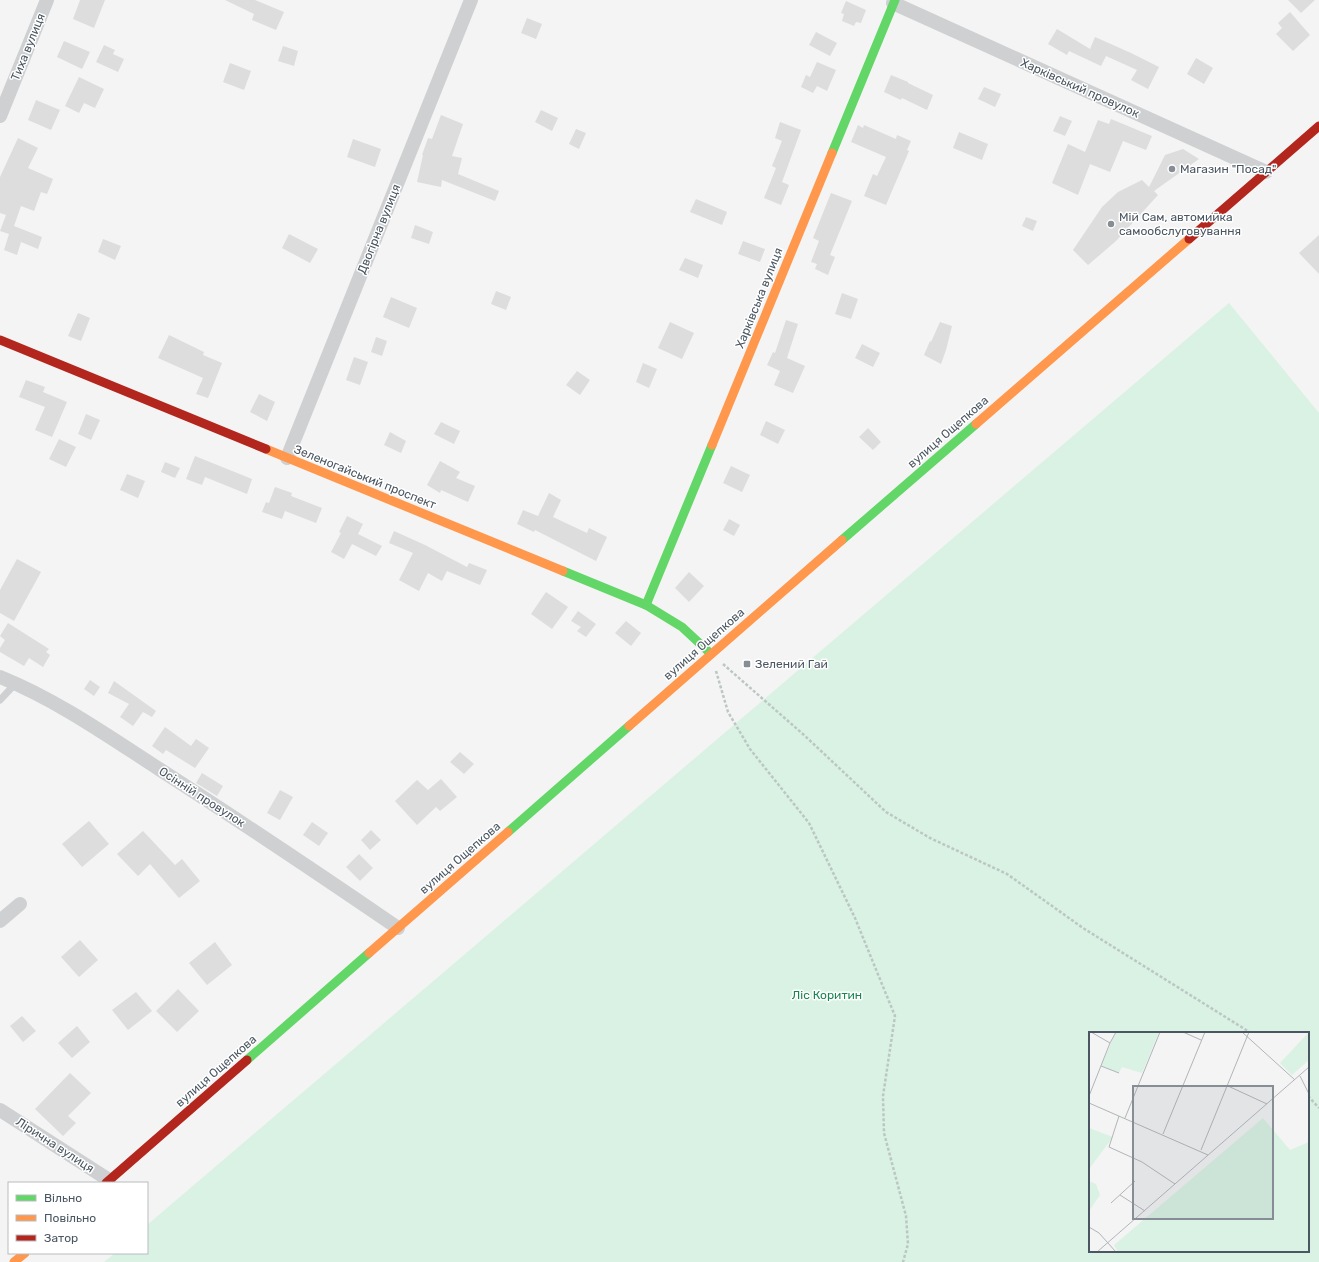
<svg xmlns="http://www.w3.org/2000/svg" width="1319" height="1262" font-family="Rubik,sans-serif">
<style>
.green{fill:#d9f2e3;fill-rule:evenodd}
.building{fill:#ddddde}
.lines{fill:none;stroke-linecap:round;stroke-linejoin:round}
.path{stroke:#bcc7c4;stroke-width:2.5;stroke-dasharray:3 2;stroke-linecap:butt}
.lane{stroke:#ced0d2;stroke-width:7}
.street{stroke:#ced0d2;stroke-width:14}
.fast{stroke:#63d668;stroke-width:9}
.slow{stroke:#ff974d;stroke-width:9}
.jam{stroke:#b3261e;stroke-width:9}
.poi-dot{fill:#868d94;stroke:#fff;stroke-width:1.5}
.labels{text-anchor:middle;stroke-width:3;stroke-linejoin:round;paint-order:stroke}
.street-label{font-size:12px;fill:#4a5661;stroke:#fff}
.poi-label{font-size:12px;fill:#4a5661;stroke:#fff;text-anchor:start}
.park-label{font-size:12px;fill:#17864f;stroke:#fff}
.inset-road{fill:none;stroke:#b0b5b9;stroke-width:1}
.view{fill:#868d94;fill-opacity:0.15;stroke:#868d94;stroke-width:2}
.inset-edge{fill:none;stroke:#4a5661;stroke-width:2}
</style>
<rect width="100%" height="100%" fill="#f4f4f4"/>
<!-- green -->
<path class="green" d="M1229,303L1319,413V1262H104L115,1253H147V1225ZM1090,1033H1308V1251H1090Z"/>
<!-- building -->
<g class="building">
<path d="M80,0H105L94,28L73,19Z"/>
<path d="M225,0H255L284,12L276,30L252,20L254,14Z"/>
<path d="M1288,0H1315L1301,13Z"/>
<path d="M846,1L866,10L861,23L856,22L854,26L842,21L844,14L841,13Z"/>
<path d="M1290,12L1310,35L1293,51L1276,34L1282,28L1278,23Z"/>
<path d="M527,18L542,24L536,39L521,33Z"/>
<path d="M1057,29L1090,49L1095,37L1131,53L1159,67L1148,89L1131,80L1137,70L1106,56L1101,66L1069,51L1067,55L1048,44Z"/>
<path d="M816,32L837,43L830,56L809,45Z"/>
<path d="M64,41L90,52L82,69L57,57Z"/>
<path d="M104,45L115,50L113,54L124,59L118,72L96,62Z"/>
<path d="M283,46L298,51L294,66L278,61Z"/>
<path d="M1196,58L1213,68L1204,84L1187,74Z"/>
<path d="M817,62L836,70L827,91L817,86L813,93L801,87L806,75L810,77Z"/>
<path d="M230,63L251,71L244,90L223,82Z"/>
<path d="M891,75L908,82V83L933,95L927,110L902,98L901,100L884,92Z"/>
<path d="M79,77L104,89L95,108L84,103L79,113L65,106Z"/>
<path d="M984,87L1001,94L995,107L978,99Z"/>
<path d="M36,100L60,110L51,130L28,120Z"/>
<path d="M541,110L558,118L552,131L535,122Z"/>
<path d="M441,115L463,124L452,156L462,158L458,174L499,191L495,201L442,180L441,187L417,182L423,155H422L428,138L432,139Z"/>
<path d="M1060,116L1072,121L1065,136L1053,131Z"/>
<path d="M1111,119L1152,136L1146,150L1123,141L1110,172L1090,164L1078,195L1052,183L1068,144L1085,152L1098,120L1109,124Z"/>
<path d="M780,122L801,130L782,182L789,185L781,205L764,198L776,168L772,166L782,141L775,138Z"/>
<path d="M858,125L863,128L864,125L896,139L897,135L911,141L907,150L909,151L886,205L864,196L873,174L877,176L886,157L851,142Z"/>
<path d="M576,129L586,133L579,149L569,144Z"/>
<path d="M959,132L988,144L982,160L953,148Z"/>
<path d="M18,138L38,148L28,168L53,179L47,194L41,192L34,211L21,206L14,226L42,237L38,249L21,242L17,255L4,250L9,234L0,231L6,215L0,213V177Z"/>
<path d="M353,139L381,149L375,167L347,157Z"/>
<path d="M1183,149L1199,159L1154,191L1158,195L1116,241L1088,265L1073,250L1102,207L1118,192L1142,180L1149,187L1165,155Z"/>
<path d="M831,193L852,201L830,255L835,257L828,275L815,269L817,264L811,262L819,241L813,238Z"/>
<path d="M696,199L727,212L722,225L690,212Z"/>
<path d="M1026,217L1037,221L1033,231L1022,226Z"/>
<path d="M415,225L433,232L429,244L411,238Z"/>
<path d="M289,234L318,249L310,263L282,248Z"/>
<path d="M1319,235V274L1299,253Z"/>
<path d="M103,239L121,246L115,260L98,252Z"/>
<path d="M743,241L765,249L760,262L738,254Z"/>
<path d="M685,258L703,265L698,278L679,270Z"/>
<path d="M496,291L511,297L506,310L491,304Z"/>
<path d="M842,293L858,299L851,319L835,314Z"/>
<path d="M391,297L417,308L409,328L383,317Z"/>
<path d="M78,313L90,318L81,341L68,336Z"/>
<path d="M786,320L798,324L787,358L805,366L793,393L774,385L780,371L767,365L773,352L775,353Z"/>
<path d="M670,322L694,333L682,359L658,348Z"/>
<path d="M940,322L952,326L946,350L941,364L924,355L930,341L931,342Z"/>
<path d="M169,335L204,352L203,355L222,363L208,398L196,394L203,378L158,358Z"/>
<path d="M376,337L387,341L382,356L371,352Z"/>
<path d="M862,344L880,353L873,367L855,358Z"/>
<path d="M354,357L368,362L360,385L346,380Z"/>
<path d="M643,363L657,369L649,388L636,382Z"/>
<path d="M577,371L590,380L580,395L566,385Z"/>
<path d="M26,380L45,387L43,392L67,402L52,437L35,430L45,407L19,397Z"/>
<path d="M259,394L275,402L267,421L250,412Z"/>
<path d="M86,414L100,420L91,440L78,434Z"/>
<path d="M766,421L785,430L778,444L760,435Z"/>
<path d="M441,422L460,431L454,444L434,434Z"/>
<path d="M868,428L881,442L873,450L859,437Z"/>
<path d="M390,432L406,441L401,453L384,445Z"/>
<path d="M59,439L76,447L66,467L49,459Z"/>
<path d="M195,456L252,479L247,494L205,477L202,485L186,479Z"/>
<path d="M440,461L460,472L456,478L475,486L468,502L441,490L440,493L427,485Z"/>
<path d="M165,462L180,468L175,478L161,472Z"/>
<path d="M731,466L750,475L742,492L723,483Z"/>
<path d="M127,474L145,481L138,498L120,490Z"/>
<path d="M275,487L292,493L291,496L322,508L316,523L285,511L282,519L262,512L266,502L269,503Z"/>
<path d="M549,493L561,500L553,517L587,533L589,528L607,537L596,561L535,530L534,532L517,524L523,510L538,516Z"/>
<path d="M347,516L363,524L358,534L382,546L376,556L352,544L344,559L331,552L341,533L339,532Z"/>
<path d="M729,519L740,525L734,536L723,530Z"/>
<path d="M394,531L425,545L467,567L469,563L487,570L480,585L447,571L442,581L428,573L419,591L399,580L413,553L389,543Z"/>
<path d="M17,559L41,572L14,621L0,613V590Z"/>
<path d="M689,572L704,586L689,602L675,588Z"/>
<path d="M546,592L568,607L552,629L531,614Z"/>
<path d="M578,611L596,624L586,637L577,631L581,627L571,621Z"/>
<path d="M626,621L641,633L631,646L615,633Z"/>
<path d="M8,623L49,649L46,652L50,655L43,667L29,658L24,666L0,652V648L5,640L0,636Z"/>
<path d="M90,680L100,687L94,696L84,689Z"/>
<path d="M114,681L156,711L152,717L143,712L133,726L120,717L129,704L108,693Z"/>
<path d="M165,727L191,746L196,739L209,748L195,768L166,750L163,754L152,746Z"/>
<path d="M460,752L474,764L464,774L450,762Z"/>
<path d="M202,773L223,786L217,796L196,783Z"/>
<path d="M441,779L457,797L440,811L436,807L417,825L395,801L417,780L428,790Z"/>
<path d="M280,790L293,797L280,820L267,813Z"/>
<path d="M89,821L109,844L82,867L62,844Z"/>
<path d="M312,822L328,833L319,846L303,835Z"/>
<path d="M371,830L381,840L370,850L361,840Z"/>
<path d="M143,831L175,865L182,859L200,881L179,898L150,864L138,876L117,854Z"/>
<path d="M359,854L373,868L360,881L346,867Z"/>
<path d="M80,940L98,960L79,977L61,957Z"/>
<path d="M215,942L232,965L207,985L189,963Z"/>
<path d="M178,989L199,1011L177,1032L156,1011Z"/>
<path d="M136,992L152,1011L128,1030L112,1010Z"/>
<path d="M22,1016L36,1031L23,1042L10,1026Z"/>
<path d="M77,1026L90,1042L72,1058L58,1043Z"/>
<path d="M70,1073L91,1093L68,1116L76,1123L63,1136L35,1109Z"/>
</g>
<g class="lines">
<!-- path -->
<g class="path">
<path d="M723,664L804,735L886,812L930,838L1007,874L1083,928L1251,1033"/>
<path d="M716,671L728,712L750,749L809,823L855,918L895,1016L883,1096L884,1133L906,1216L908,1244L903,1262"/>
<path d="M1308,1096L1319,1108"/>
</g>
<!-- lane -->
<path class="lane" d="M0,700L16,683"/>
<!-- street -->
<g class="street">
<path d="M893,3L1266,172"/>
<path d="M0,116L47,0"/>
<path d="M287,458L471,0"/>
<path d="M0,677C57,700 108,736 159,769C240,821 319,874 398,928"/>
<path d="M0,921L20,904"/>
<path d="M0,1110L109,1180"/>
</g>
<!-- fast -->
<g class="fast">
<path d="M832,153L895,0"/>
<path d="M842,540L976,424"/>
<path d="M563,571L646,605L682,627L711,654"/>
<path d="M646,605L712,445"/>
<path d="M508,832L629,726"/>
<path d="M247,1060L369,953"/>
</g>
<!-- slow -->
<g class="slow">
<path d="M976,424L1189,239"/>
<path d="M712,445L832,153"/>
<path d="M266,449L563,571"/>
<path d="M629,726L842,540"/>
<path d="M369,953L508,832"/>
<path d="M14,1262L25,1253"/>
</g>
<!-- jam -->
<g class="jam">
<path d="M1189,239L1319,126"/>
<path d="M0,340L266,449"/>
<path d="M106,1183L247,1060"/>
</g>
</g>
<!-- markers -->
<g class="poi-dot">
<circle cx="1172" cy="169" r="4"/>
<circle cx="1111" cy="224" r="4"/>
<rect x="743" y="660" width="8" height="8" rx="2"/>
</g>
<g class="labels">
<!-- street labels -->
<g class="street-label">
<text transform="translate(28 47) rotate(-68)" y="4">Тиха вулиця</text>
<text transform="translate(1080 88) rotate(24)" y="4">Харківський провулок</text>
<text transform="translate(379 229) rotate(-68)" y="4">Двогірна вулиця</text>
<text transform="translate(759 298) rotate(-68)" y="4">Харківська вулиця</text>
<text transform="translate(948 432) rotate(-41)" y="4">вулиця Ощепкова</text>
<text transform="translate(365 477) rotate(22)" y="4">Зеленогайський проспект</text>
<text transform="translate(704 644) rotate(-41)" y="4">вулиця Ощепкова</text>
<text transform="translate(202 797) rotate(33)" y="4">Осінній провулок</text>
<text transform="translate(460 858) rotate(-41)" y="4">вулиця Ощепкова</text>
<text transform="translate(216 1071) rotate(-41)" y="4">вулиця Ощепкова</text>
<text transform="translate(55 1145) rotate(33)" y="4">Лірична вулиця</text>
</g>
<!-- poi labels -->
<g class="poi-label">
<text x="1180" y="173">Магазин "Посад"</text>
<text x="1119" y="221">Мій Сам, автомийка<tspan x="1119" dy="14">самообслуговування</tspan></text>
<text x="755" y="668">Зелений Гай</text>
</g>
<!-- park labels -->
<g class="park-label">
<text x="827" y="999">Ліс Коритин</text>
</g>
</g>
<!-- overview -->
<g transform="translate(1089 1032)">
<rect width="220" height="220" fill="#f4f4f4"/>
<path d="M27,0H70L53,41L33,35L30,41L12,34ZM220,0V28L203,43L191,31ZM174,86L201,118L220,110V220H29L25,213ZM0,96L24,105L0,137ZM0,149L7,152L11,163L0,179Z" fill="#d9f2e3"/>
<path class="inset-road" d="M94,0L112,8M153,0L206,48M21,11L27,0M12,34L30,41M211,44L220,62M139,54L178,72M0,64L21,11L2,0M0,71L119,123M30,84L20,115L53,130L86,152M36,86L71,0M74,102L116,0M112,118L160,0M31,163L56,179M22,171L46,149M0,195L10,201L27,220M8,220L220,35"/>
<path class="view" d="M44,54H184V187H44Z"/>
<rect width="220" height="220" class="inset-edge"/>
</g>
<!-- legend -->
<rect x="8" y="1182" width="140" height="72" fill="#ffffff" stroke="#b7bbc0"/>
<rect x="16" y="1195" width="20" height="6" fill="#63d668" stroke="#b7bbc0"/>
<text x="44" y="1202" font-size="12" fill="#4a5661">Вільно</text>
<rect x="16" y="1215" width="20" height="6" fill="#ff974d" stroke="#b7bbc0"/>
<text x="44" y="1222" font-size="12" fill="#4a5661">Повільно</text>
<rect x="16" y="1235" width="20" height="6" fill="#b3261e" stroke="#b7bbc0"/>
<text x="44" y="1242" font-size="12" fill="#4a5661">Затор</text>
</svg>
